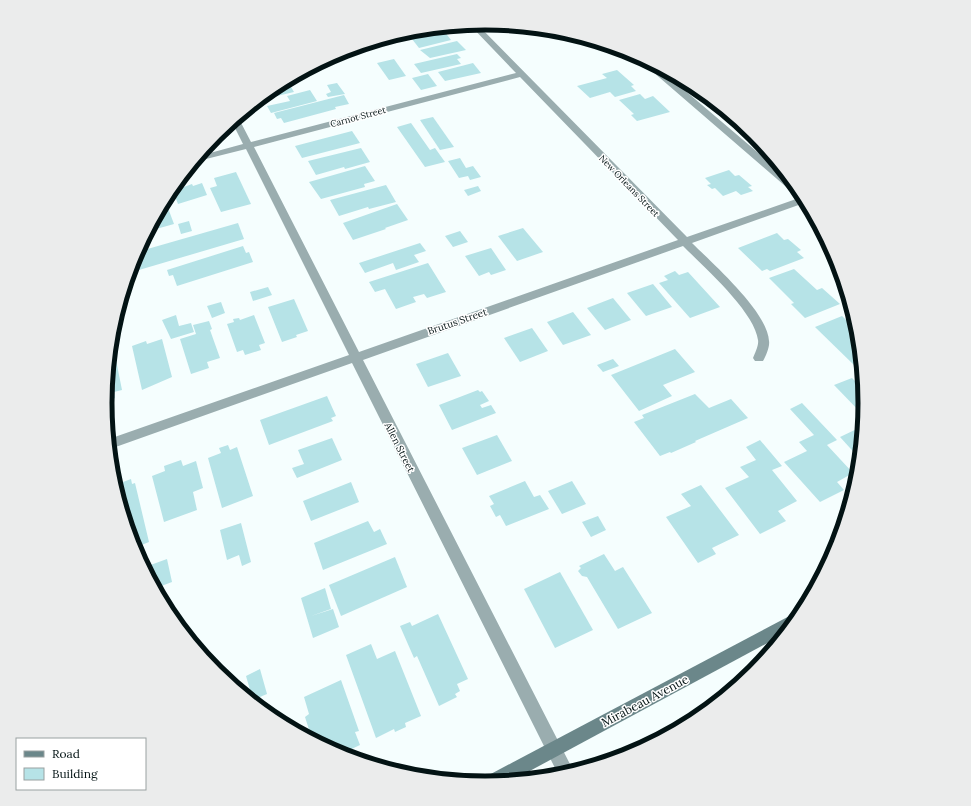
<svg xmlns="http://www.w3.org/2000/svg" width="971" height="806" font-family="Lora,serif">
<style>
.building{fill:#b6e3e7}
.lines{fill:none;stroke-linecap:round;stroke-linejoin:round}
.street{fill:#9aadaf;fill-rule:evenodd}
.secondary{fill:#6b878a;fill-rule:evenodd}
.labels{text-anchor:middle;stroke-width:3;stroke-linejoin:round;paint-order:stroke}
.far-street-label{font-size:9px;fill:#031314;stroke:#fff}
.street-label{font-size:10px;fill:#031314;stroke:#fff}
.near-street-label{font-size:12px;fill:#031314;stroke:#fff}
.rim{fill:none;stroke:#031314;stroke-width:5}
</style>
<rect width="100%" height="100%" fill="#f5fefe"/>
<!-- building -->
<g class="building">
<path d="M444,31L451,40L419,48L412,39Z"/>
<path d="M457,41L466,50L430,58L420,50Z"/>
<path d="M457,54L461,58L457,59L461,64L421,73L414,64Z"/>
<path d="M394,59L406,76L389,80L377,63Z"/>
<path d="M473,63L481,73L445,81L438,72Z"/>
<path d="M617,70L634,85L631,86L636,91L615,97L610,92L590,98L577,86L607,78L602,74Z"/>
<path d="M428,74L437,86L421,90L412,78Z"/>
<path d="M288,82L294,92L264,99L263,97L275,87Z"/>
<path d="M337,83L345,94L328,97L326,94L331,92L327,85Z"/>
<path d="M310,90L317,101L271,113L267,106L290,101L287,96Z"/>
<path d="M640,94L645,99L653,96L670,112L637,121L631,115L634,114L619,100Z"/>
<path d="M344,95L349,104L335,107L336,109L284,123L281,118L277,119L274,113Z"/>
<path d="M433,117L454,147L440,150L420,120Z"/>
<path d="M411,123L430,150L435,148L445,162L425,167L397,127Z"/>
<path d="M352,131L360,143L302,158L295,146Z"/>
<path d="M361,148L370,162L345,169L344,167L316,175L308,161Z"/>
<path d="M460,158L466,168L473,166L481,177L470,180L468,176L459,178L448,161Z"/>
<path d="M365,166L375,181L364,184L365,187L321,199L309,182Z"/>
<path d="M729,170L735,176L739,175L752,186L748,187L753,191L741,195L736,191L723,196L715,188L712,189L707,185L711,184L705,178Z"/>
<path d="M236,172L251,204L221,212L210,188L217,186L214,178Z"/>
<path d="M202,183L207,195L178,204L173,191L192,184L193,186Z"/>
<path d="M386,185L396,202L369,209L368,207L339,216L330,200Z"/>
<path d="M478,186L481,191L468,196L464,190Z"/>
<path d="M165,200L174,224L149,231Z"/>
<path d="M397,204L408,220L385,228L386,229L353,240L343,223Z"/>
<path d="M189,221L192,231L181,234L178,224Z"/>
<path d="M238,223L244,239L139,270L135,256L137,252Z"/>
<path d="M523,228L543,252L517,261L498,236Z"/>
<path d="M460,231L468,242L453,247L445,236Z"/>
<path d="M777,233L784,240L788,239L801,250L797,252L804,258L770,271L767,269L762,271L738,248Z"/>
<path d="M420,243L426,251L414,255L419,262L396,270L393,263L365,273L359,263Z"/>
<path d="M243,246L246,253L249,252L253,262L177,286L173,275L169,276L167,270Z"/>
<path d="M491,248L506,270L491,275L489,272L479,276L465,256Z"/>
<path d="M428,263L446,292L427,298L424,294L413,297L416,302L396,309L385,289L375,292L369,282Z"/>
<path d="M794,269L817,290L822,288L840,304L805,318L791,304L794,303L769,278Z"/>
<path d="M675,271L679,275L688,272L720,307L690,318L659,283L668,280L664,276Z"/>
<path d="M653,284L672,307L646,316L627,293Z"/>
<path d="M268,287L272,295L253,301L250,292Z"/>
<path d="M613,298L631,320L605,330L587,308Z"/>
<path d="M294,299L308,331L296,335L297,337L282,342L268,307Z"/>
<path d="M221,302L225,313L212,318L207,306Z"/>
<path d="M573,312L591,335L563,345L547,322Z"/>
<path d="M176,315L179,326L191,323L194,332L171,339L162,320Z"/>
<path d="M254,315L265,343L259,345L261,350L245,355L243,350L237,352L227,324L234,322L233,319L239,318L240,320Z"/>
<path d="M842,316L859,332L862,363L855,366L815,327Z"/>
<path d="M209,321L212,329L210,330L220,358L207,362L209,368L191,374L180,339L196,334L193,325Z"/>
<path d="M532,328L548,351L520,362L504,338Z"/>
<path d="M162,339L172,377L142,390L132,346L146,341L147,344Z"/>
<path d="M111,345H113L122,390L114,392L115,398L106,401Z"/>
<path d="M675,349L695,372L663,385L672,396L639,411L611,375Z"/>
<path d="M448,353L461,376L428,387L416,364Z"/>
<path d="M613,359L619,366L603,372L597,365Z"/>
<path d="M852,378L864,390V416L834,385Z"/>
<path d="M478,390L480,392L482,391L489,401L480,405L482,408L491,405L496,413L452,430L439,405Z"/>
<path d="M695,394L709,408L731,399L748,418L695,441L696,442L671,453L670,452L660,456L634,422L644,418L642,415Z"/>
<path d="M327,396L336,416L331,418L333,421L269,445L260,420Z"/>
<path d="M802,403L837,440L827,445L853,473L837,482L844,490L820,502L784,462L807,451L799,442L814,435L790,409Z"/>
<path d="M863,426V427L860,459L840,437Z"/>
<path d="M497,435L512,461L477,475L462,448Z"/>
<path d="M332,438L342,460L297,478L292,468L304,464L298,450Z"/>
<path d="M760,440L782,466L772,470L797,501L778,511L786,521L760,534L725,488L749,477L740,467L756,460L746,447Z"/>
<path d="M228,445L230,450L237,447L253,496L222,508L208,458L221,453L219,448Z"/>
<path d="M181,460L183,466L196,461L203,488L193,492L197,510L164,522L152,476L165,471L164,466Z"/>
<path d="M131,479L132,484L135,483L149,542L134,548L115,485Z"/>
<path d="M525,481L534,497L540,495L549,509L506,526L500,515L496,517L490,506L494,504L489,496Z"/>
<path d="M572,481L586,504L562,514L548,491Z"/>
<path d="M351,482L359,502L311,521L303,501Z"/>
<path d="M701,485L739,535L712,548L716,554L698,563L666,517L691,506L681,494Z"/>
<path d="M598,516L606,530L591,537L582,522Z"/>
<path d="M368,521L374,532L380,529L387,544L323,570L314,543Z"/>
<path d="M241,523L251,562L242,566L239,555L227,560L220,530Z"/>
<path d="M604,554L615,571L623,567L652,613L618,629L587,577L582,576L578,571L581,568L579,566Z"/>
<path d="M395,557L407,587L341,616L329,585Z"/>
<path d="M167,559L172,582L156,588L145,567Z"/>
<path d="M560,572L593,630L555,648L524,589Z"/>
<path d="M325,588L331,609L311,616L333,609L339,627L313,638L301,598Z"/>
<path d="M438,614L468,679L457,684L460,691L455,694L457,697L439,706L417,656L414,658L400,626L410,622L412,626Z"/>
<path d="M371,644L377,659L395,651L421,716L405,723L406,727L395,732L394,729L376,738L346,655Z"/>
<path d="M260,669L267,694L253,700L246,676Z"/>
<path d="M341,680L359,731L355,732L360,745L341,754L336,752L333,744L327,747L312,739L305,717L309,714L304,697Z"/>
</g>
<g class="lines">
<!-- street -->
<g class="street">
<path d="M477,24L687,237L799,198L638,59V56L655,65L796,185L807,202L692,243C712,263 768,312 769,341C770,346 766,356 763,361H755L753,358C755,353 759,345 758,340C755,312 703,266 683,246L363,360L572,768L573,772L559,776L352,363L110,449L109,439L349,355L246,149L194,162L199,156L243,144L232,122L238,117L251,142L516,73L470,25ZM520,77L678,240L359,352L254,147Z"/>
<path d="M599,42L620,49L617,50L599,45Z"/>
</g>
<!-- secondary -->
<path class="secondary" d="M797,612L802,614L786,633L513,780L485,783L487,776Z"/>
</g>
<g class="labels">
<!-- far-street labels -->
<g class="far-street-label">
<text transform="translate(358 117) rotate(-15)" y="3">Carnot Street</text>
<text transform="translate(629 186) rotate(46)" y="3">New Orleans Street</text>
</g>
<!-- street labels -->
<g class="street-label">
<text transform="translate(457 321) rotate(-19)" y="4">Brutus Street</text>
<text transform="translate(400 447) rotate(63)" y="4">Allen Street</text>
</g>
<!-- near-street labels -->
<g class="near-street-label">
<text transform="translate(645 701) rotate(-28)" y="4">Mirabeau Avenue</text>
</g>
</g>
<!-- crop -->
<path d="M0 0H971V806H0ZM112 403a373 373 0 1 1 746 0a373 373 0 1 1-746 0Z" fill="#ebecec" fill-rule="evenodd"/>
<path class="rim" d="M112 403a373 373 0 1 1 746 0a373 373 0 1 1-746 0Z"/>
<!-- legend -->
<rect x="16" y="738" width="130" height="52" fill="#ffffff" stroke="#9aa1a1"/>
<rect x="24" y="751" width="20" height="6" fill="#6b878a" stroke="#9aa1a1"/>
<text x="52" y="758" font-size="12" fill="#031314">Road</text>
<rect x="24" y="768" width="20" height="12" fill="#b6e3e7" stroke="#9aa1a1"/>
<text x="52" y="778" font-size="12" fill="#031314">Building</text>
</svg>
